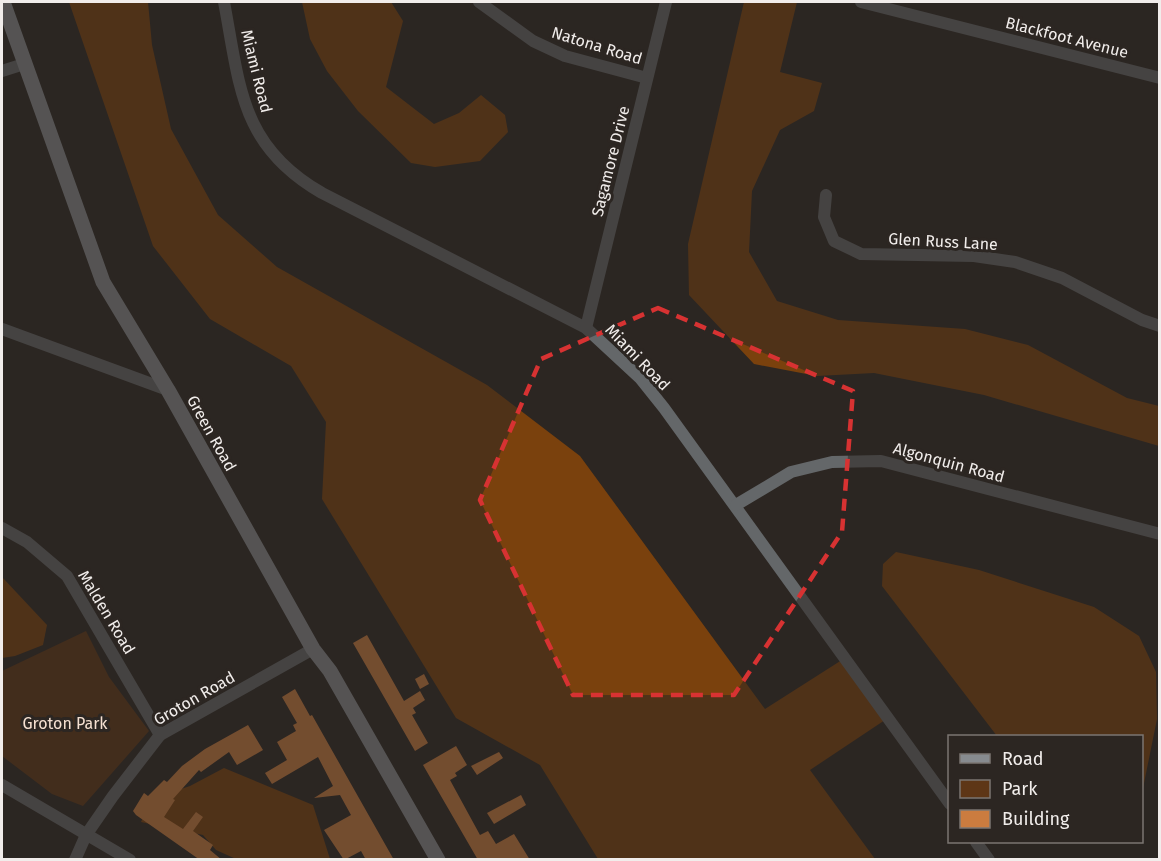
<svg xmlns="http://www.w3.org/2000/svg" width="1161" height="861" font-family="'Fira Sans',sans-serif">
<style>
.green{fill:#5e3616}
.forest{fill:#7a410d}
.building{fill:#cb7c3f}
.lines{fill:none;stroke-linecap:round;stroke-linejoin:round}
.street{stroke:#646769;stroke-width:12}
.secondary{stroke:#878b8f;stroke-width:15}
.marked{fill:none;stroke:#d73232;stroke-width:4.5;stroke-dasharray:12 8;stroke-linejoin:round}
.labels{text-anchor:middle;stroke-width:6;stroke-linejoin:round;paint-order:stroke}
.street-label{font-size:16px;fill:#f1edeb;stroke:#2c2622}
.park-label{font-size:16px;fill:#f5e0d1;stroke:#2c2622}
</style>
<rect width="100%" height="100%" fill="#2c2622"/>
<!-- green -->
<path class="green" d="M86,631L109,677L149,731L83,806L52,794L2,756V671Z"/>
<!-- forest -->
<g class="forest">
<path d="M69,2H148L152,45L171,129L218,215L277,267L487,385L580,456L765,709L845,658L888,718L810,770L875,859H598L540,765L456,718L322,499L326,422L291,366L210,319L153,246Z"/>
<path d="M302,2H391L403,21L386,87L434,124L459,113L481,95L505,115L508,132L480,161L435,167L411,163L358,111L327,71L310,39Z"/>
<path d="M744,2H797L780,72L822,83L814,111L780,130L752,191L749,252L777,301L838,320L965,329L1028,345L1127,398L1159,406V446L984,395L874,373L817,376L754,364L689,295L688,244Z"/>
<path d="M896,552L979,570L1094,607L1139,636L1156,672L1157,719L1142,793V736H997L882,586L883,564Z"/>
<path d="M2,577L47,625L43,645L15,656L2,658Z"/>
<path d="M224,768L313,805L330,859H236L216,850L203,835L141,822L151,799L190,786Z"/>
</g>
<!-- building -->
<g class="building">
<path d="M367,635L404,701L420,691L425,700L413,708L416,713L412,715L428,743L415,751L353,643Z"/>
<path d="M424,674L429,684L420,689L415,679Z"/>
<path d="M295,689L310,716L312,715L394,860H366L361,851L344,860L324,830L351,815L340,795L314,798L333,786L318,757L272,784L265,773L287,760L277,742L296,731L293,725L297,723L282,697Z"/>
<path d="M248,725L263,750L237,765L229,752L201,772L199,770L173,799L175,800L164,817L183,829L196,812L203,817L193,831L213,845L210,850L222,860H200L136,815L133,811L144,793L148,796L164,780L167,782L182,766L205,749Z"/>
<path d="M456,746L467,765L455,773L457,776L450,780L480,835L488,831L496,844L514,834L530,860H478L423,765Z"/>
<path d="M499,752L503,758L477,775L471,766Z"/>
<path d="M521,795L526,805L494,824L487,813Z"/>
</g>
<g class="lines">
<!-- street -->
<g class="street">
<path d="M224,2C240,86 240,146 322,193L586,328L640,378L664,408L950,804"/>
<path d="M479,2L533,41L565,56L647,78"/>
<path d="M861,2L1160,78"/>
<path d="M2,71L24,64"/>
<path d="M826,195L824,217L834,241L861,254L974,256L1015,262L1062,278L1142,320L1160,326"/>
<path d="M586,328L666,2"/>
<path d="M2,329L168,390"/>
<path d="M736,505L791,472L832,462L881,461L1160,534"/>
<path d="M2,528L27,542L67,576L160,735"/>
<path d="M2,785L130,860"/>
<path d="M976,842L989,860"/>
<path d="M75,860L86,835L113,796L160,735L313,649"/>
</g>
<!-- secondary -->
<path class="secondary" d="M3,2L103,282L168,390L313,649L330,671L438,860"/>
</g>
<!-- marked area -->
<path d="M0 0H1161V861H0ZM658,308L853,391L842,532L734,695H573L480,500L541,359Z" fill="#2c2622" fill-opacity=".55" fill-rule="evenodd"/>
<path class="marked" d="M658,308L853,391L842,532L734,695H573L480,500L541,359Z"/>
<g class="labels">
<!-- street labels -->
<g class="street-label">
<text transform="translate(1067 37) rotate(14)" y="6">Blackfoot Avenue</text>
<text transform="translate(597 45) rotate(17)" y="6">Natona Road</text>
<text transform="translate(257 71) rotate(76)" y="6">Miami Road</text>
<text transform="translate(610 161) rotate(-76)" y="6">Sagamore Drive</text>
<text transform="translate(943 241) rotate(3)" y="6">Glen Russ Lane</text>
<text transform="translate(638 357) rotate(46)" y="6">Miami Road</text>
<text transform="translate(212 433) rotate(61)" y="6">Green Road</text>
<text transform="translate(949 462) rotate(15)" y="6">Algonquin Road</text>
<text transform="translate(107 612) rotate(59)" y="6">Malden Road</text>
<text transform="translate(194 698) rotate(-30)" y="6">Groton Road</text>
</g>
<!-- park labels -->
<g class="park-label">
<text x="65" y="729">Groton Park</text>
</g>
</g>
<!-- border -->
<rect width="1161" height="861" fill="none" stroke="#f1edeb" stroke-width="6"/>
<!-- legend -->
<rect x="948" y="735" width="195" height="108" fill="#2c2622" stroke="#7b7672" stroke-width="1.5"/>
<rect x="960" y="754" width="30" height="9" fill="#878b8f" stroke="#7b7672" stroke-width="1.5"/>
<text x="1002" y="765" font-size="18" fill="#f1edeb">Road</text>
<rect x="960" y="780" width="30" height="18" fill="#5e3616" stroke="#7b7672" stroke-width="1.5"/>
<text x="1002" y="795" font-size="18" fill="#f1edeb">Park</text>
<rect x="960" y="810" width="30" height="18" fill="#cb7c3f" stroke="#7b7672" stroke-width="1.5"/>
<text x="1002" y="825" font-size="18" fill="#f1edeb">Building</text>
</svg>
